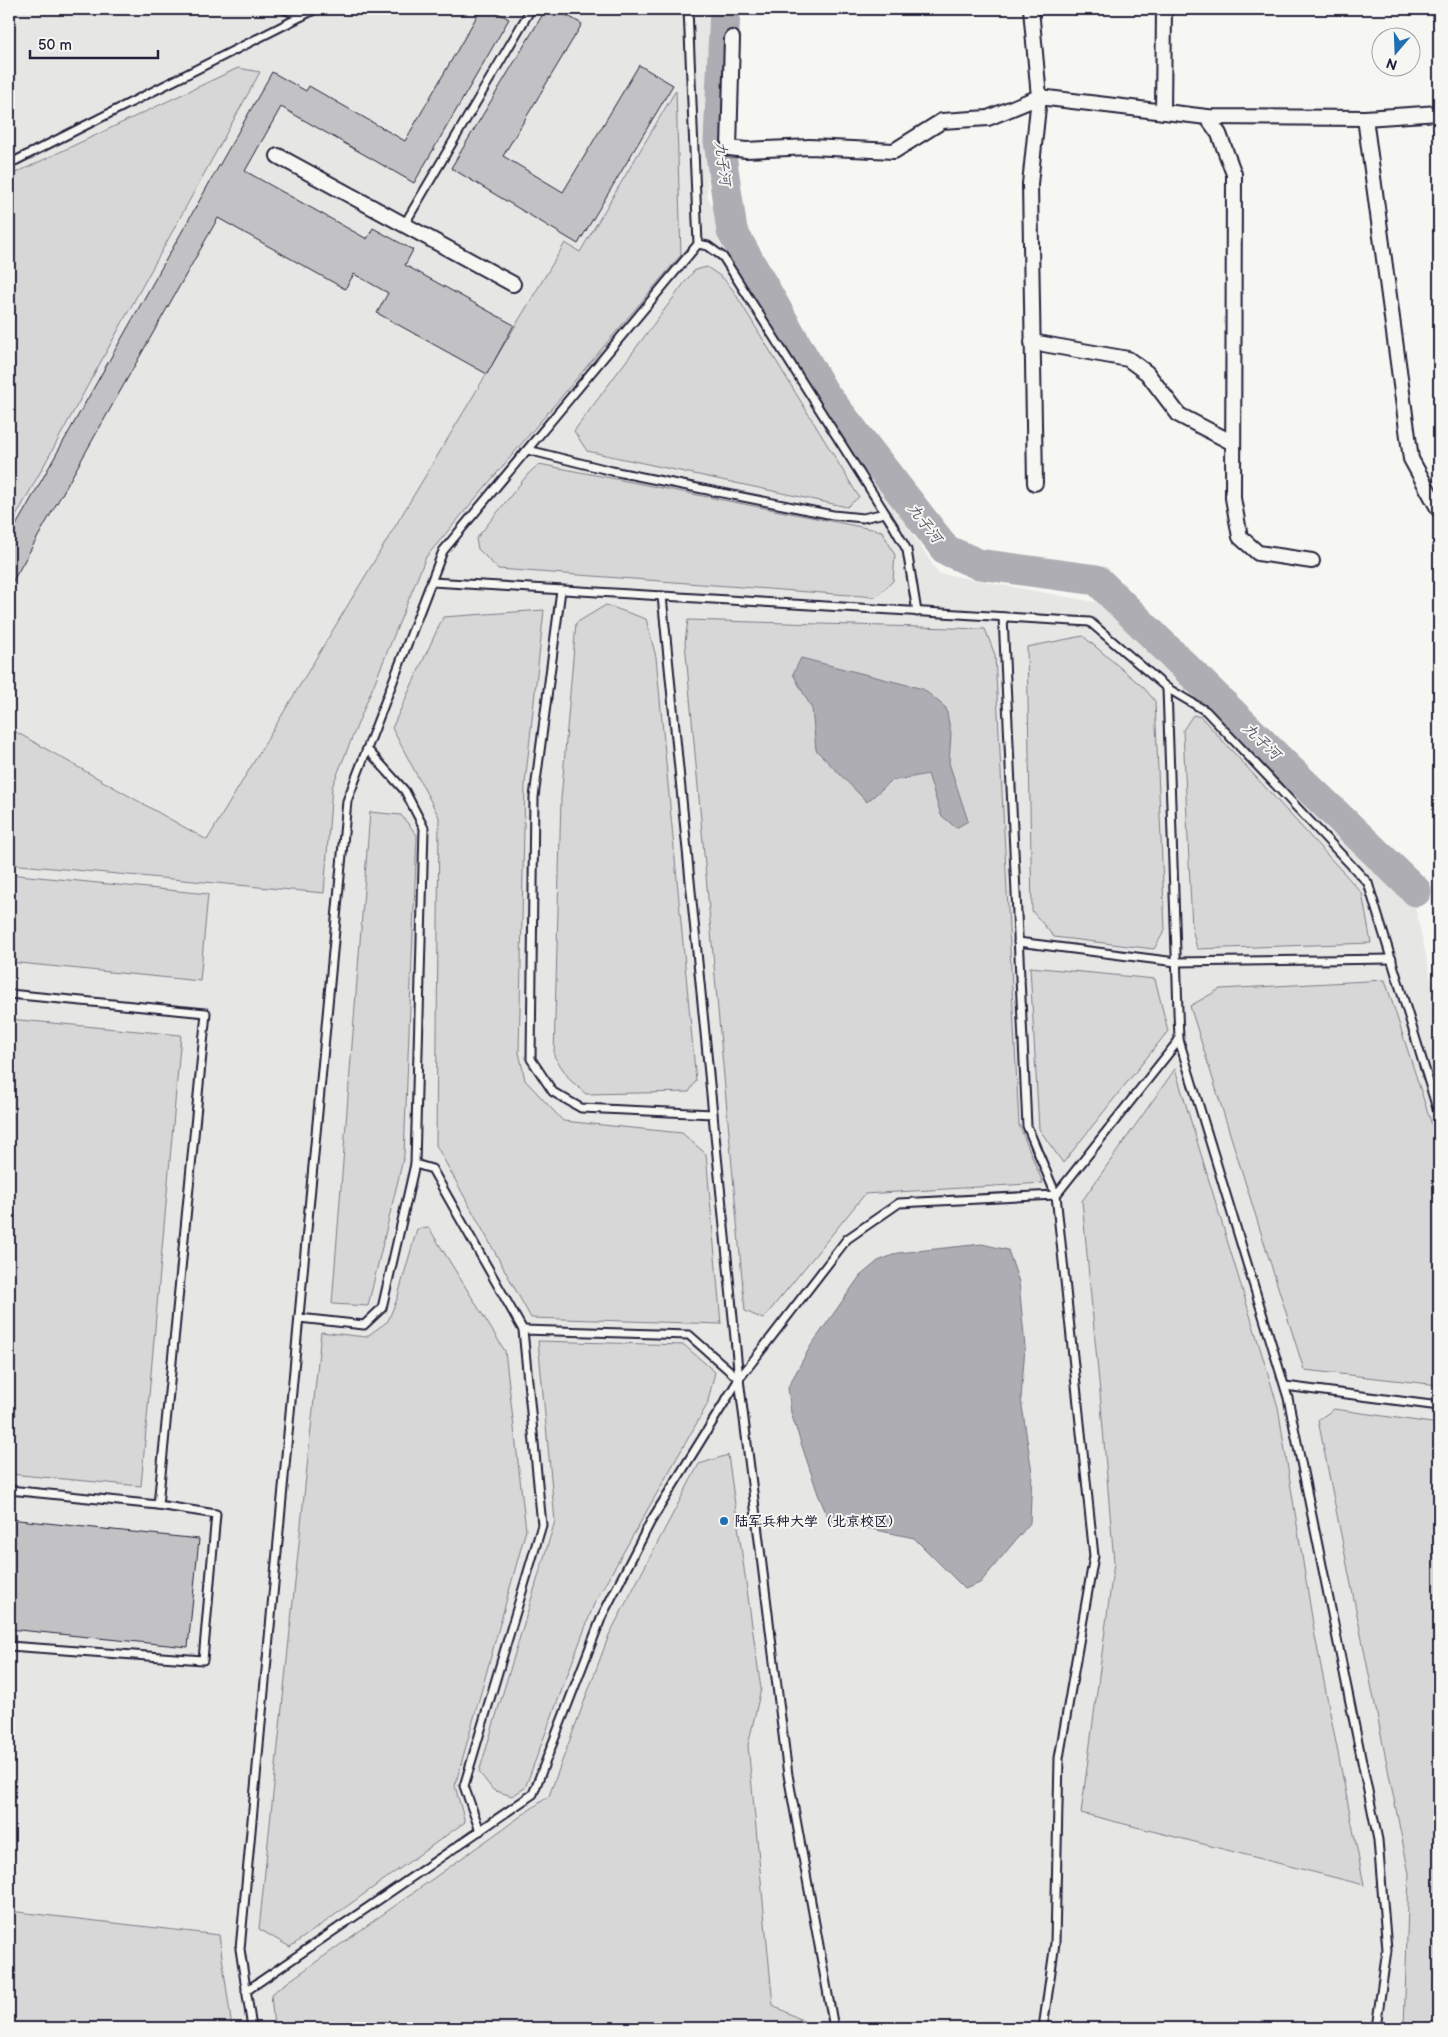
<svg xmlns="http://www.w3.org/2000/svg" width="1448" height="2037" font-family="'Balsamiq Sans','LXGW WenKai TC',sans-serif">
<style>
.built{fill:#e6e6e4}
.green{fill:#d7d7d7;stroke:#7c7c89}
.water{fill:#adadb3;stroke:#757583}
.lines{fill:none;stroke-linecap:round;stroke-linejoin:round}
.river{stroke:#adadb3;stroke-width:31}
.building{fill:#c2c2c4;stroke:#22223b}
.lane-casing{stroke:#22223b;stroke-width:11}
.street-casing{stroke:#22223b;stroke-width:18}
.lane{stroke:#f6f6f2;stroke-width:7}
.street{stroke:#f6f6f2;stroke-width:14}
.poi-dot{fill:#1f6fb2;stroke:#f6f6f2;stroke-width:2}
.labels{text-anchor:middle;stroke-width:4;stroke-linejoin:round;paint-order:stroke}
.poi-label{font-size:14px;font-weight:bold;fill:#22223b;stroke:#f6f6f2;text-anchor:start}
.water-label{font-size:15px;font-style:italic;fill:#535365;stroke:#f6f6f2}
</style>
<rect width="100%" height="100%" fill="#f6f6f2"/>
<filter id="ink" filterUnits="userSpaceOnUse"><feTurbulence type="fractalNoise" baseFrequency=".02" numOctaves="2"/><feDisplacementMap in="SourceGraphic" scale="10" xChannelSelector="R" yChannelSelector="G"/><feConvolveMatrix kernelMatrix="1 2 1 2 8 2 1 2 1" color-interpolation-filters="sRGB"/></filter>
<g filter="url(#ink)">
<!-- built -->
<path class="built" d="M9,9H712L707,195L740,267L938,573L1105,604L1414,902L1439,1014V2028H9Z"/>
<!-- green -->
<g class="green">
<path d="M238,68L260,72L9,529V176Z"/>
<path d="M676,90L681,255L426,557L332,787L324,893L9,864V728L207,840L565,243L580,252Z"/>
<path d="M707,267L723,278L733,290L859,497L847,507L587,451L574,431L688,278L695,270Z"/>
<path d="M539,464L882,531L895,555L893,581L876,597L498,569L478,549L476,539L528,474Z"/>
<path d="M606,605L646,619L656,657L696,1081L689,1092L586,1094L570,1080L554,1056L561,799L576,623Z"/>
<path d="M544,610L525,784L519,1052L525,1080L563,1121L682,1133L706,1154L721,1324L531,1318L436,1145L439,817L392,728L443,617Z"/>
<path d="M688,620L985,629L995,655L1019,1125L1043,1183L865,1194L763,1319L745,1311L685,642Z"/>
<path d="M1083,636L1144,688L1155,701L1165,930L1154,949L1054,937L1032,911L1027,647Z"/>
<path d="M1193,715L1201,717L1362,893L1371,943L1197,949L1192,928L1183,730Z"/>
<path d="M370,812L401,815L417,835L404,1155L368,1306L332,1304Z"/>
<path d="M9,874L208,894L200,981L9,962Z"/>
<path d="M1030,967L1155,979L1168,1031L1063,1163L1039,1129Z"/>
<path d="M1385,980L1439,1147V1385L1304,1370L1190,1006L1220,989Z"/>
<path d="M9,1019L181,1035L141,1486L9,1474Z"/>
<path d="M1175,1069L1278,1407L1315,1636L1364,1885L1081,1813L1114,1562L1100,1393L1082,1201Z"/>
<path d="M429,1228L505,1351L526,1530L455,1786L465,1822L290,1947L259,1929L321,1332L366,1337L388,1321L397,1299L417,1229Z"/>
<path d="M538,1341L684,1345L715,1372L707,1405L594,1604L525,1788L512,1796L493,1790L479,1772L555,1521Z"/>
<path d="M1334,1409L1439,1424V2028H1404L1409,1874L1318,1420Z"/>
<path d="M728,1455L761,1689L748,1745L773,2005L811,2025V2028H274L271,1994L549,1796L609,1635L699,1464Z"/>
<path d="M9,1911L219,1935L232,2028H9Z"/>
</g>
<!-- water -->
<g class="water">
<path d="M801,658L923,689L946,708L951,734L949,763L968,821L956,828L941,815L928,774L891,781L867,802L816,750L812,709L793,674Z"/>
<path d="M982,1244L1008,1250L1019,1282L1025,1347L1021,1399L1032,1472L1030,1523L980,1583L965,1589L914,1538L829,1520L818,1494L791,1413L788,1387L810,1347L860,1276L878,1261L898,1253Z"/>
</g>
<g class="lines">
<!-- river -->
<path class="river" d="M725,9L719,141L732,231L823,392L946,550L978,564L1097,580L1290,770L1416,891"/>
</g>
<!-- building -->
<g class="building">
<path d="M481,9H491L509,19L414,183L281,107L245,171L367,239L373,228L413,250L405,265L514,325L487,374L377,313L388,293L354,274L345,289L218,218L9,588V538L272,72L306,91L309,86L405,141Z"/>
<path d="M546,9H556L582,24L503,156L563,192L639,65L673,85L578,244L451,168Z"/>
<path d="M9,1519L199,1539L188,1647L9,1629Z"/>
</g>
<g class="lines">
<!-- lane casing -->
<g class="lane-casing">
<g id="lane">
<path d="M283,9L302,16"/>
<path d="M9,164L316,9"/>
<path d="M404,225L531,9"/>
<path d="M698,244L708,246L723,257L894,527L907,550L917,612"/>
<path d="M528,450L612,471L833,515L863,518L885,513"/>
<path d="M432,582L1090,622L1167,688L1206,711L1368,883L1439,1115"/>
<path d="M561,590L534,797L531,1059L553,1092L581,1108L713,1114"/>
<path d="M662,596L739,1379L788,1775L834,2028"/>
<path d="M1003,617L1027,1126L1056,1195L1094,1556L1059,1758L1055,1943L1043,2028"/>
<path d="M1167,688L1179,1040L1288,1398L1378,1840L1387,1950L1376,2028"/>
<path d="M1018,942L1176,962L1392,959"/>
<path d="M9,994L206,1013L158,1505"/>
<path d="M415,1164L432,1169L523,1330L542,1525L464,1786L480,1831"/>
<path d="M299,1318L364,1325L382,1308L415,1164L424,828L405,791L367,749"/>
<path d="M523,1330L689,1335L739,1379"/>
<path d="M1285,1386L1439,1406"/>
<path d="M9,1490L158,1505L216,1514L203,1660L9,1646"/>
<path d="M246,1991L533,1794L602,1616L651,1521L739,1379L847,1239L899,1203L1056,1195L1179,1040"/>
<path d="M252,2028L240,1949L347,801L443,551L698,244L688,9"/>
</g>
</g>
<!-- street casing -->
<g class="street-casing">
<g id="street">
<path d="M1031,9L1039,97L1030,184L1035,483"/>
<path d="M732,38L729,148L746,150L810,147L894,151L942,121L988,118L1039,97L1207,117L1365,118L1439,113"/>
<path d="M1163,112L1164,9"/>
<path d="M1207,117L1219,134L1234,174L1233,498L1240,537L1258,553L1312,561"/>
<path d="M1365,118L1411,459L1439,510"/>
<path d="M278,156L513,284"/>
<path d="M1032,342L1128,359L1147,373L1179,415L1233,443"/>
</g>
</g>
<!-- lane -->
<use href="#lane" class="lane"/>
<!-- street -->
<use href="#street" class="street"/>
</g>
</g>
<!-- markers -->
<circle class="poi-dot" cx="724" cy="1521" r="5"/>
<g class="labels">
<!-- poi labels -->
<g class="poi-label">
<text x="734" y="1526">陆军兵种大学（北京校区）</text>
</g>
<!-- water labels -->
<g class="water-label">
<text transform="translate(723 163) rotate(83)" y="5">九子河</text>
<text transform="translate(925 523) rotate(52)" y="5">九子河</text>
<text transform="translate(1262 741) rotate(44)" y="5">九子河</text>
</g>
</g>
<!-- margin -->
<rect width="1448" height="2037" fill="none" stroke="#f6f6f2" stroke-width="30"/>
<rect x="15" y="15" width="1418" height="2007" fill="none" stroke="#22223b" stroke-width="2" filter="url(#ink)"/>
<!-- north arrow -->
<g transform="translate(1396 52) rotate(199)"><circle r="24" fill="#f6f6f2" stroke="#a1a1a9"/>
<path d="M0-4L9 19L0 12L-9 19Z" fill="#1f6fb2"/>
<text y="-8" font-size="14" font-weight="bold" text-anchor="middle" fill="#22223b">N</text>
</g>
<!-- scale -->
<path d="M30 50v8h128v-8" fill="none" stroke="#22223b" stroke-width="2.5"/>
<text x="38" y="50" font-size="15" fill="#22223b" stroke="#f6f6f2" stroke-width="4" paint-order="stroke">50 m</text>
</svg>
